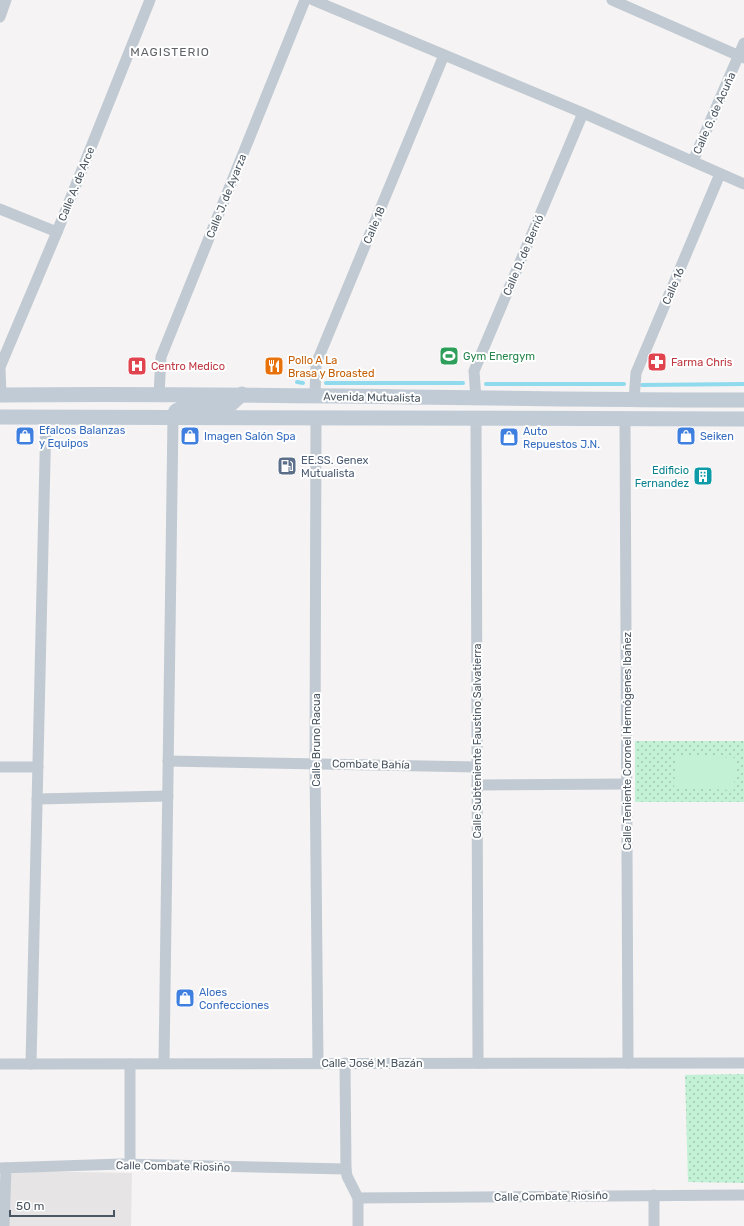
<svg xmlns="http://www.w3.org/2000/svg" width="744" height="1226" font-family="Rubik,sans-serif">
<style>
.education{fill:#e6e4e5}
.park{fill:url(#park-dots)}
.garden{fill:#c3f1d5}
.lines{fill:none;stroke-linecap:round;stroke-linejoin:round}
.stream{stroke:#90daee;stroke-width:4}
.minor{stroke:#c1cad2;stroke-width:11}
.secondary{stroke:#c1cbd6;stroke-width:15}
.labels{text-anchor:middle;stroke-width:4;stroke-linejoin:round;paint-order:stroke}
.street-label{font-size:11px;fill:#4a5661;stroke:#fff}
.leisure-label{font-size:11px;fill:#27864d;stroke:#fff;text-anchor:start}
.food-label{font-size:11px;fill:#c56008;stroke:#fff;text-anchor:start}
.health-label{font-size:11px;fill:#be3a42;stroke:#fff;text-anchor:start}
.shop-label{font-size:11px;fill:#366cbe;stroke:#fff;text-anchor:start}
.service-label{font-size:11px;fill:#4e5e75;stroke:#fff;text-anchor:start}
.culture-label{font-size:11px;fill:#0d838f;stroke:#fff;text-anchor:end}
.neighbourhood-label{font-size:12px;letter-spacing:1px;fill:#5f6368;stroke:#fff}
</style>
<defs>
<pattern id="park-dots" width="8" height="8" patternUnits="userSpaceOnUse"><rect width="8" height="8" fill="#c3f1d5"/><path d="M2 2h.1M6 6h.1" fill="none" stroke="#a0c6b0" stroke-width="1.8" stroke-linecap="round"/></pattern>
</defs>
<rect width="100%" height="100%" fill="#f5f3f3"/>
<!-- education -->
<path class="education" d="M18,1171L132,1173L131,1226H7L9,1176L13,1173Z"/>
<!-- park -->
<g class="park">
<rect x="635" y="741" width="109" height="61"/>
<path d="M744,1074V1183L688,1182L685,1075Z"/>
</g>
<!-- garden -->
<path class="garden" d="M676,755L736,758L734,790L674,788Z"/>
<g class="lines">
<!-- stream -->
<g class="stream">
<path d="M297,382L303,383"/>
<path d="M326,383H463"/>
<path d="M486,384H624"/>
<path d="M642,385L744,384"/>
</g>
<!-- minor -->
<g class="minor">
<path d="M313,0L583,113L744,184"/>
<path d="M612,0L744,58"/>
<path d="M0,17L6,0"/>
<path d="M693,161L744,43"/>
<path d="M0,209L57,232"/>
<path d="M0,367L57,232L150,0"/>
<path d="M0,369L1,395"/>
<path d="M159,395L161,357L305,0"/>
<path d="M315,396L316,364L444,55"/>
<path d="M476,399L474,371L583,113"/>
<path d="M634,400L636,373L720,174"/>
<path d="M316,417L315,763L318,1063"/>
<path d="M476,419L478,1063"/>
<path d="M625,419L628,1063"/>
<path d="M168,761L477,767"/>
<path d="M0,767H38"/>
<path d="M477,785L627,784"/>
<path d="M37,799L168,796"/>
<path d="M164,1063L173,417"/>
<path d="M345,1063L346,1169L347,1176L358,1198V1226"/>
<path d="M0,1064L744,1063"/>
<path d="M31,1064L46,416"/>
<path d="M130,1164V1064"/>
<path d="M0,1168L121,1164L346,1169"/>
<path d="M654,1195V1226"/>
<path d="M358,1198L744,1195"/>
<path d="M4,1226L6,1168"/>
</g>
<!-- secondary -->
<g class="secondary">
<path d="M0,395C248,392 496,400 744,400"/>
<path d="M0,417L744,419"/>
<path d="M173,417L176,411L184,407L230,405L242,394"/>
</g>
</g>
<!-- icons -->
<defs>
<g id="stadium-square" transform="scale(1)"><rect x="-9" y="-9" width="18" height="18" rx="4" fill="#2e9e5b" stroke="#fff"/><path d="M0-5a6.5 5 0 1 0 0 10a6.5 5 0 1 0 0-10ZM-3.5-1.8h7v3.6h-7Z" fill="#fff"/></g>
<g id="pharmacy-square" transform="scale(1)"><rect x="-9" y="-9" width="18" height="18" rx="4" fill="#e0444e" stroke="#fff"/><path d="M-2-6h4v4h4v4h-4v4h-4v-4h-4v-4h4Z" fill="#fff"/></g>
<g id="hospital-square" transform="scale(1)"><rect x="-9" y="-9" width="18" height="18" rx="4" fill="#e0444e" stroke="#fff"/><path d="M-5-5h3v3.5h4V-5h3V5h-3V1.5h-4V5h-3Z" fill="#fff"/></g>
<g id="restaurant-square" transform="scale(1)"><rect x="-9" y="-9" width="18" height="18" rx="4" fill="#e8710a" stroke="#fff"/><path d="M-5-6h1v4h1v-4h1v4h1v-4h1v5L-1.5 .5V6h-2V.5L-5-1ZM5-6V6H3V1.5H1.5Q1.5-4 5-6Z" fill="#fff"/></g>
<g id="shop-square" transform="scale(1)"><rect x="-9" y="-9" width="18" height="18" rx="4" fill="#3f7fe0" stroke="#fff"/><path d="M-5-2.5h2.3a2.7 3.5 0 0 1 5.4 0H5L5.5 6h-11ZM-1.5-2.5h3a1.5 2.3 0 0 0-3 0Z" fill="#fff"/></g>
<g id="fuel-square" transform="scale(1)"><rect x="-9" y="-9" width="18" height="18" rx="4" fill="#5c6f8a" stroke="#fff"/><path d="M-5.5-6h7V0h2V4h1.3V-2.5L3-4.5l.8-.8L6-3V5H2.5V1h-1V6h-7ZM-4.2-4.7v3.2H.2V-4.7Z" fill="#fff"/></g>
<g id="building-square" transform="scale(1)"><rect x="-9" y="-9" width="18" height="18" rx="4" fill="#0f9aa8" stroke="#fff"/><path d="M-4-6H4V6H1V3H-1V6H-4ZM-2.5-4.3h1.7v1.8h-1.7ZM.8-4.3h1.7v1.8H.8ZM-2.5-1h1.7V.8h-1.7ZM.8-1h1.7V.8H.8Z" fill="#fff"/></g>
</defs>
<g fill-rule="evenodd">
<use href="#stadium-square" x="449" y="356"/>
<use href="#pharmacy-square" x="657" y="362"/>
<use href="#hospital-square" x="137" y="366"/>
<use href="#restaurant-square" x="274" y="366"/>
<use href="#shop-square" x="25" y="436"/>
<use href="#shop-square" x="190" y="436"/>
<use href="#shop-square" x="686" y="436"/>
<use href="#shop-square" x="509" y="437"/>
<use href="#fuel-square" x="287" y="466"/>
<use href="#building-square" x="703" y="476"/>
<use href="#shop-square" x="185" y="998"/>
</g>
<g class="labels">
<!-- street labels -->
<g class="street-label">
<text transform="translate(714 113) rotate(-66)" y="4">Calle G. de Acuña</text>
<text transform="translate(76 184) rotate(-68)" y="4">Calle A. de Arce</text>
<text transform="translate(226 196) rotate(-68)" y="4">Calle J. de Ayarza</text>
<text transform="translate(374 225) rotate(-67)" y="4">Calle 18</text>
<text transform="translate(523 255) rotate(-67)" y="4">Calle D. de Berrió</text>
<text transform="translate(673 286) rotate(-67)" y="4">Calle 16</text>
<text transform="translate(372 397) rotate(1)" y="4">Avenida Mutualista</text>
<text transform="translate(316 740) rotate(-90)" y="4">Calle Bruno Racua</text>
<text transform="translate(477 741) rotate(-90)" y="4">Calle Subteniente Faustino Salvatierra</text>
<text transform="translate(627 741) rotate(-90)" y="4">Calle Teniente Coronel Hermógenes Ibañez</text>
<text transform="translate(371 764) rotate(1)" y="4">Combate Bahía</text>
<text x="372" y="1067">Calle José M. Bazán</text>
<text transform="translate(173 1166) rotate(1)" y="4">Calle Combate Riosiño</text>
<text transform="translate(551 1196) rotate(-1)" y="4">Calle Combate Riosiño</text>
</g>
<!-- leisure labels -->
<g class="leisure-label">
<text x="463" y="360">Gym Energym</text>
</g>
<!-- food labels -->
<g class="food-label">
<text x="288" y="364">Pollo A La<tspan x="288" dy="13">Brasa y Broasted</tspan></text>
</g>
<!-- health labels -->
<g class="health-label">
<text x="671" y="366">Farma Chris</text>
<text x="151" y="370">Centro Medico</text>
</g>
<!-- shop labels -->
<g class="shop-label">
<text x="39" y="434">Efalcos Balanzas<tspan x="39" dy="13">y Equipos</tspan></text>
<text x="523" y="435">Auto<tspan x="523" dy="13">Repuestos J.N.</tspan></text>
<text x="204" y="440">Imagen Salón Spa</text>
<text x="700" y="440">Seiken</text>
<text x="199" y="996">Aloes<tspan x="199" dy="13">Confecciones</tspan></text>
</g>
<!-- service labels -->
<g class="service-label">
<text x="301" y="464">EE.SS. Genex<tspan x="301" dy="13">Mutualista</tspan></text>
</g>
<!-- culture labels -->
<g class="culture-label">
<text x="689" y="474">Edificio<tspan x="689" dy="13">Fernandez</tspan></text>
</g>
<!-- neighbourhood labels -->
<g class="neighbourhood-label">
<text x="170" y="56">MAGISTERIO</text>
</g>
</g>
<!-- scale -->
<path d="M10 1210v6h104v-6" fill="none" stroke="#4a5661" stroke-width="2"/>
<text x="16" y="1210" font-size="12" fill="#4a5661" stroke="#ffffff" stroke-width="3" paint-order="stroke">50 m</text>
</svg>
